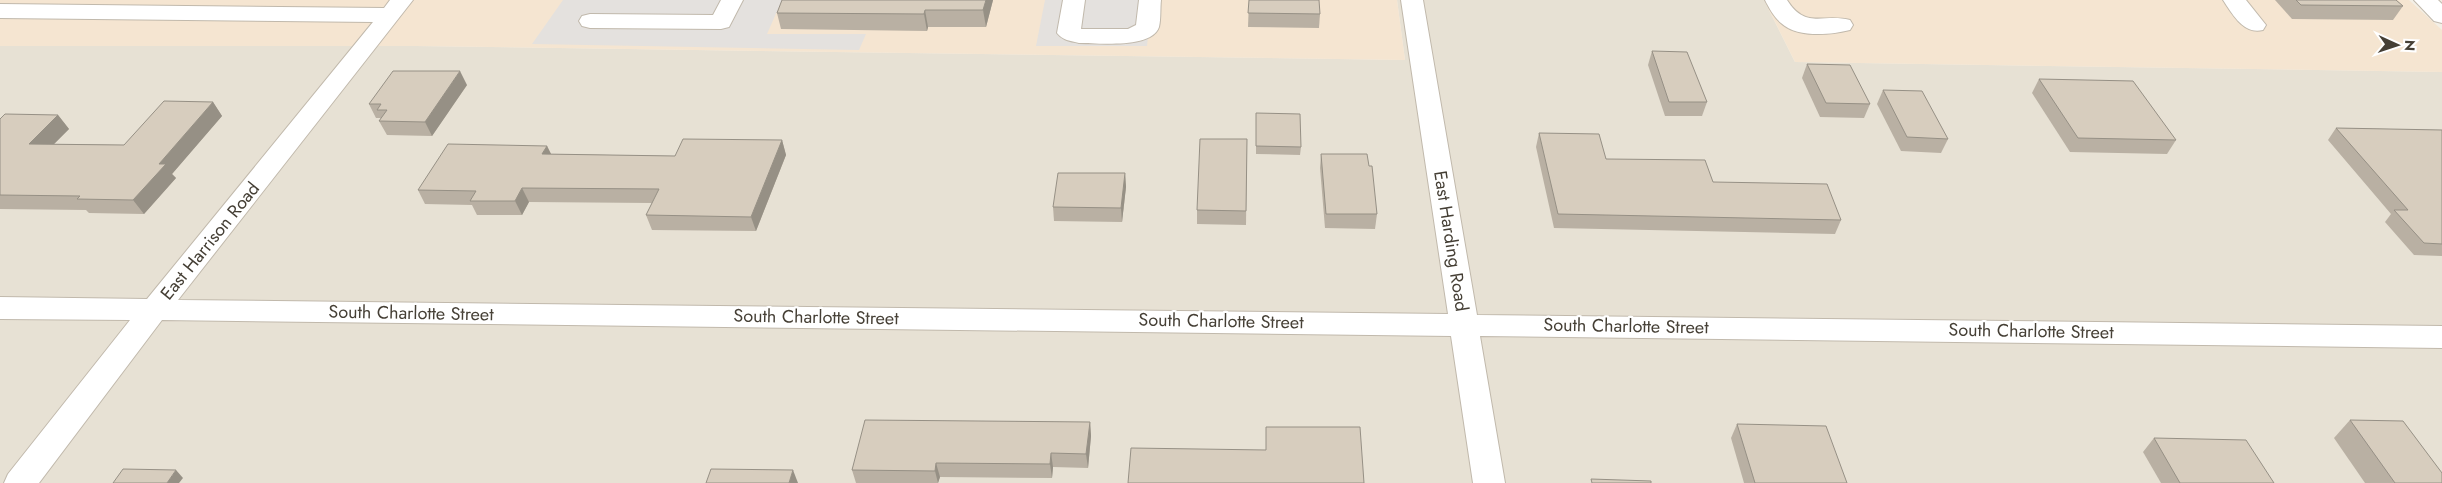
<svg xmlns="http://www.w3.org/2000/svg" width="2442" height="483" font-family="Jost,sans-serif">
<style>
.residential{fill:#e7e1d4}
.commercial{fill:#f5e5d1}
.parking{fill:#e4e1de}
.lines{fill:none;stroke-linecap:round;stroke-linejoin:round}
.minor-casing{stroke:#c1b9ac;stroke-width:2}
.minor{fill:#fff;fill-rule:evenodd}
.wall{fill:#b9b0a3}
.shaded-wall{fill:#969085}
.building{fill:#d7cdbe;stroke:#969085}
.labels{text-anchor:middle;stroke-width:4.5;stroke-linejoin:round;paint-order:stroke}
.street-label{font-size:18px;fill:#453f35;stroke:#fff}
</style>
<rect width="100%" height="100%" fill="#f3efe6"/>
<!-- residential -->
<path class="residential" d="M1397,0H1764L1795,62L2442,72V483H0V46H416L1405,60Z"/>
<!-- commercial -->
<g class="commercial">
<path d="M0,0H1397L1405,60L416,46H0Z"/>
<path d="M1764,0H2409L2442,30V72L1795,62Z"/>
</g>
<!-- parking -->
<g class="parking">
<path d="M563,0H782L767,34H866L859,50L532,44Z"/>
<path d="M1045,0H1152L1147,46H1036Z"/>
</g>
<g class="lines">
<!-- minor casing -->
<g class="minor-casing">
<g id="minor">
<path d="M390,0H413L178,300L1448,314L1401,0H1423L1477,315L2442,326V348L1480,336L1505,483H1473L1451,336L162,320L39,483H4L8,474L130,320L0,319V297L147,299L373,22L0,18V4L384,8Z"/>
<path d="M721,0H743L729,27L721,29L590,28L582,26L579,21L582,16L590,14L713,15Z"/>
<path d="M1063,0H1085L1081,29H1128L1136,25L1139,0H1161C1160,8 1161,19 1159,27C1152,49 1097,43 1079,43C1071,41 1062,40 1057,33Z"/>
<path d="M1765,0H1787C1806,30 1823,13 1850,20L1853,25L1850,30C1830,35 1797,38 1781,23C1774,17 1769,8 1765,0Z"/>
<path d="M2223,0H2246L2266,25L2263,30C2244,35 2233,15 2223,0Z"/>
<path d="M2414,0H2438L2442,4V23L2434,21Z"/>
</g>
</g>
<!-- minor -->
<use href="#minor" class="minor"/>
</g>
<!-- wall -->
<g class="wall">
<path d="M993,0L986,27H928L927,31L781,29L777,13Z"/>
<path d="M1249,0L1320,14L1319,28L1248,27Z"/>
<path d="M2275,0H2396L2403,6L2393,20L2292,19Z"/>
<path d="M1652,51L1707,102L1702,116H1665L1648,65Z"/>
<path d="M1807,64L1870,104L1864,118L1820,117L1802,78Z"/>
<path d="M2039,79L2176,140L2167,154L2070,152L2032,93Z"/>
<path d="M467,85L432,136L387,135L379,121L381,118H376L369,104Z"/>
<path d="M1883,90L1948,139L1941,153L1901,151L1877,104Z"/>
<path d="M213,102L222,116L172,174L176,178L144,214L89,213L86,210L0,209V119L58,115L69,129L54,144L124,145Z"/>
<path d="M1256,113L1301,147L1300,155L1256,154Z"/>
<path d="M2336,128L2442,130V256L2414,255L2385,222L2391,214L2328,140Z"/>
<path d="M1539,133L1606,159L1713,182L1841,220L1835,234L1554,228L1536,147Z"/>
<path d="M1247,139L1246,225L1197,224V210Z"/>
<path d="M782,140L786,155L756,231L652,230L646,215L652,203L529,202L522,215H477L472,205L425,204L418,190L547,146L551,154L675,156Z"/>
<path d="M1321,154L1369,166L1377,214L1375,229L1325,228L1320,168Z"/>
<path d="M1125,173L1126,187L1122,222L1054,221L1053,207Z"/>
<path d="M2350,420L2442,483H2365L2334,438Z"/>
<path d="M1090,422L1091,436L1088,468L1053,467L1052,478L940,477L938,483H856L852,470Z"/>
<path d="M1737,424L1847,483H1744L1731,438Z"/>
<path d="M2154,438L2274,483H2161L2143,452Z"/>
</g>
<!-- shaded-wall -->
<g class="shaded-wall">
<path d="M986,0H993L986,27L983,10Z"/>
<path d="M925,10L928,27L927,31L924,14Z"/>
<path d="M460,71L467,85L432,136L425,122Z"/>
<path d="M213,102L222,116L172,174L176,178L144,214L133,200L159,164Z"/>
<path d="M58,115L69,129L40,158L29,144Z"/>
<path d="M782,140L786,155L756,231L751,217Z"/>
<path d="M547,146L554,160L542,154Z"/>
<path d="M1125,173L1126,187L1122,222L1121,208Z"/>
<path d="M522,188L529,202L522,215L515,201Z"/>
<path d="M1090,422L1091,436L1088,468L1086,454Z"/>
<path d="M1051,453L1053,467L1052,478L1050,464Z"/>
<path d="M936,463L940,477L938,483L935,471Z"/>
<path d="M176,470L183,478L179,483H167Z"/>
<path d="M793,470L798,483H789Z"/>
</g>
<!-- building -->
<g class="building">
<path d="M782,0H986L983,10H925L924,14L777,13Z"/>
<path d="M1249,0H1319L1320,14L1248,13Z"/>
<path d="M2296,0H2396L2403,6L2301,5Z"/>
<path d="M1652,51L1687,52L1707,102H1669Z"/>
<path d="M1807,64L1850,65L1870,104L1826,103Z"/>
<path d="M393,71H460L425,122L379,121L387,110H377L381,104H369Z"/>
<path d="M2039,79L2133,81L2176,140L2078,138Z"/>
<path d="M1883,90L1922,91L1948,139L1907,137Z"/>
<path d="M164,101L213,102L159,164H166L133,200L77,199L80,196L0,195V119L5,114L58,115L29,144L124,145Z"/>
<path d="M1256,113L1300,114L1301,147L1256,146Z"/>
<path d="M2336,128L2442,130V244L2424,243L2394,210H2408Z"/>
<path d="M1539,133L1599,134L1606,159L1705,160L1713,182L1827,184L1841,220L1558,214Z"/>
<path d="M683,139L782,140L751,217L646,215L659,189L522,188L515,201H470L476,191L418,190L448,144L547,146L542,154L675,156Z"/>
<path d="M1200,139H1247L1246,211L1197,210Z"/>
<path d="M1321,154H1367L1369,166H1372L1377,214H1326Z"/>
<path d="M1058,173H1125L1121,208L1053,207Z"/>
<path d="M865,420L1090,422L1086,454L1051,453L1050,464L936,463L935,471L852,470Z"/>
<path d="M2350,420L2403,421L2442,473V483H2395Z"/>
<path d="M1737,424L1826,426L1847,483H1755Z"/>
<path d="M1266,427H1360L1364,483H1128L1131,448L1266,450Z"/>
<path d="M2154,438L2246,440L2274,483H2180Z"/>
<path d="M123,469L176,470L167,483H113Z"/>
<path d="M711,469L793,470L789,483H706Z"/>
<path d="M1591,479L1651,481V483H1592Z"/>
</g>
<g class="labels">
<!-- street labels -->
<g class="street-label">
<text transform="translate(210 241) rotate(-51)" y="6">East Harrison Road</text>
<text transform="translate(1451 241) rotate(81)" y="6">East Harding Road</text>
<text transform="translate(411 313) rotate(1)" y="6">South Charlotte Street</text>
<text transform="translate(816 317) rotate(1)" y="6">South Charlotte Street</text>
<text transform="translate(1221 321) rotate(1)" y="6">South Charlotte Street</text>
<text transform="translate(1626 326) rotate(1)" y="6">South Charlotte Street</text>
<text transform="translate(2031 331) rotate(1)" y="6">South Charlotte Street</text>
</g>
</g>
<!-- north arrow -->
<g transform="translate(2397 45) rotate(93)" stroke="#ffffff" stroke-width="4" paint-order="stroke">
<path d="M0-4L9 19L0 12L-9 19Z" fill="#453f35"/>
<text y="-8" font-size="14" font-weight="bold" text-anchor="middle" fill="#453f35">N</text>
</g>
</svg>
